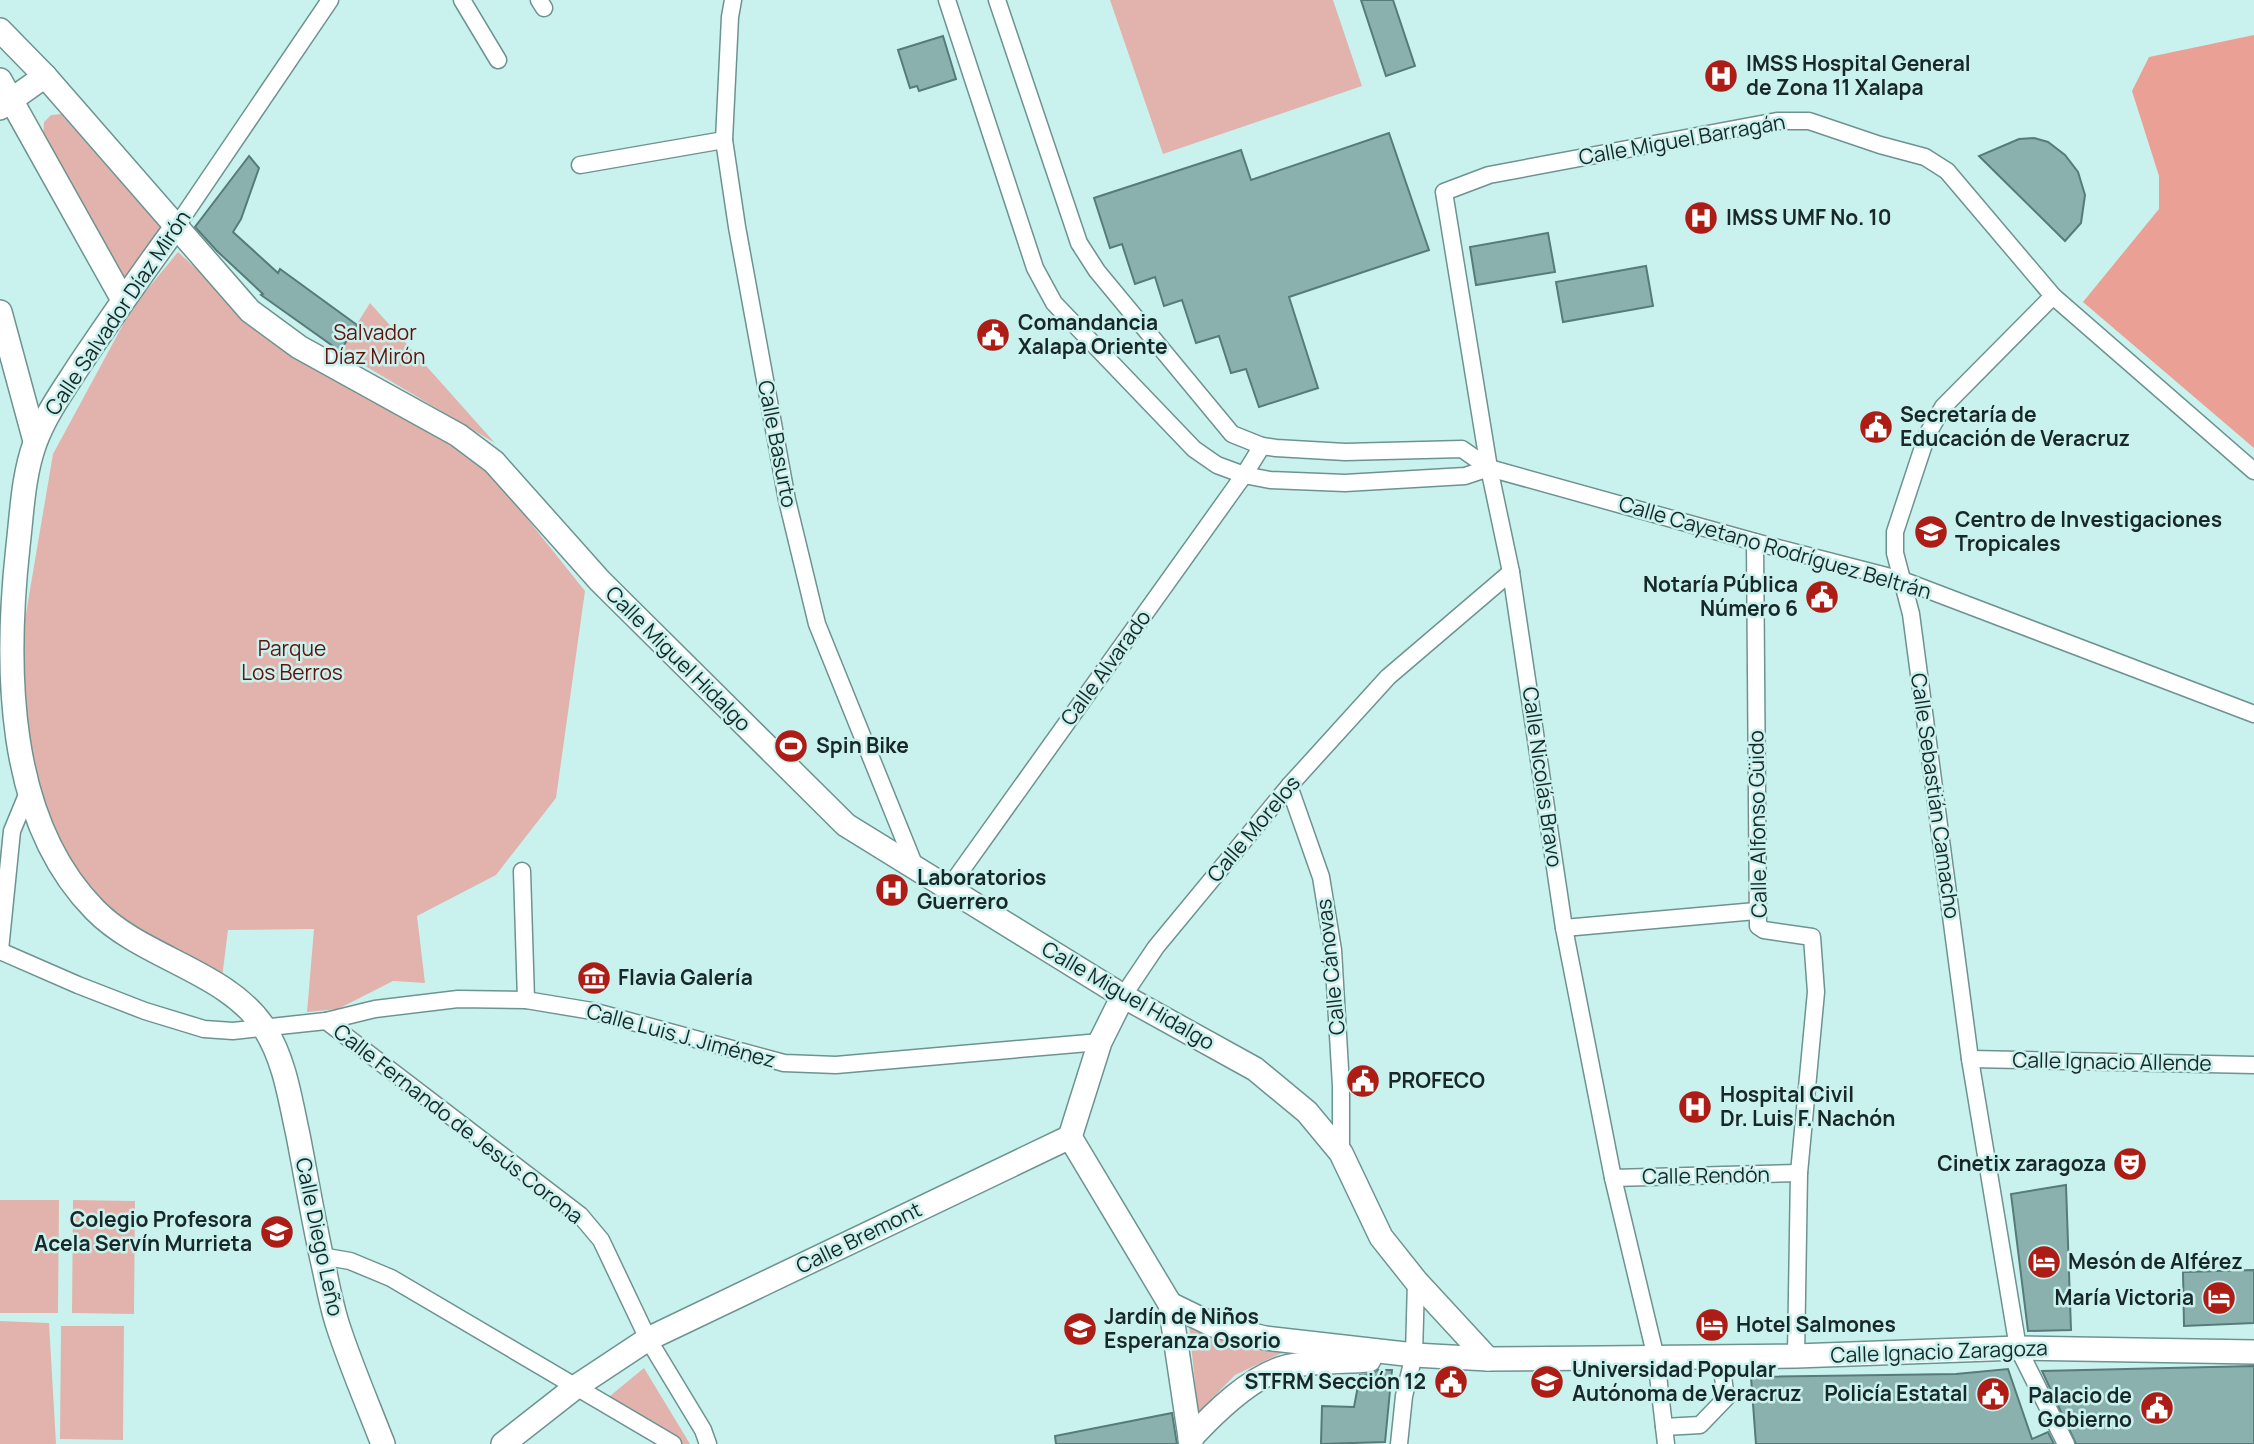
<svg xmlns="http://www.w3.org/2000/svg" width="2254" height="1444" font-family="Manrope,sans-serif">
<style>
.green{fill:#e2b3ac}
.forest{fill:#eaa094}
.building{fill:#8bb1af;stroke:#567b79;stroke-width:2}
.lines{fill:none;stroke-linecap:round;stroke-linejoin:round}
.street-casing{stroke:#6d9390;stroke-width:19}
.secondary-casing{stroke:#6d9390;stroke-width:26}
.street{stroke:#fff;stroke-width:16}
.secondary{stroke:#fff;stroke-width:23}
.labels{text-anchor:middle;stroke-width:5;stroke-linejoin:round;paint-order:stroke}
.poi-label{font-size:21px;font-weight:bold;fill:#182727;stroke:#c9f2ef;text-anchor:start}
.street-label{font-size:21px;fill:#182727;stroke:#c9f2ef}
.park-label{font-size:21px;fill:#66100a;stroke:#c9f2ef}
</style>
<rect width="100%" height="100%" fill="#c9f2ef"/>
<!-- green -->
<g class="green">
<path d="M1110,0H1333L1362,86L1163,154Z"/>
<path d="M61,114L161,228L126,283L43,137L44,122L51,115Z"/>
<path d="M178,252L274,340L485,466L585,591L556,798L496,875L417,916L425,983L393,981L338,1009L307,1012L314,929L228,930L222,978L132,942L52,852L12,696L53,454L132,308Z"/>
<path d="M370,303L495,443L340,351Z"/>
<path d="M0,1200H59L58,1313H0Z"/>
<path d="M73,1200L135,1201L134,1314L72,1313Z"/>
<path d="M0,1321L49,1323L56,1444H0Z"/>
<path d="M1189,1324L1229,1342L1286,1351L1235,1375L1198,1413Z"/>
<path d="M61,1326H124L123,1440L60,1439Z"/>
<path d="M644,1368L690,1444H680L604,1401Z"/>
</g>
<!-- forest -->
<path class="forest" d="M2254,35V448L2083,302L2159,209V176L2132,91L2149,57Z"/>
<!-- building -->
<g class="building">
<path d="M1361,0H1393L1415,66L1386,76Z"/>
<path d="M943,36L956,79L919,91L917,86L910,88L898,50Z"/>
<path d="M1389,133L1429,250L1289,297L1318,388L1259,407L1246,369L1231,373L1219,336L1196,343L1182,300L1164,306L1155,277L1135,284L1122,244L1110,248L1094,198L1241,150L1251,180Z"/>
<path d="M2034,138L2048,142L2065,155L2078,172L2085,195L2081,223L2065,241L1979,156L2019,139Z"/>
<path d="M249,156L259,168L241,219L233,232L278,273L280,269L357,325L340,351L261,295L263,294L217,251L195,227Z"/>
<path d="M1548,233L1555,272L1476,285L1470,247Z"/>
<path d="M1646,266L1653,306L1563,322L1556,282Z"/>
<path d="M2066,1185L2071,1330L2028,1331L2011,1194Z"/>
<path d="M2254,1270V1323L2184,1326L2183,1272Z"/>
<path d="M2254,1366V1444H2076L2042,1371Z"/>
<path d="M2008,1369L2032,1439L2048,1432L2054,1444H1756L1751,1377L1956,1374Z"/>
<path d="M1378,1370H1392L1385,1442L1321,1444L1322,1406L1354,1407L1360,1375L1371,1374Z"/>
<path d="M1172,1413L1177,1444H1056L1055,1436Z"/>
</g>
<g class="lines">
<!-- street casing -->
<g class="street-casing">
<g id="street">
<path d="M462,0L498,60"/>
<path d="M539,0L544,8"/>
<path d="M733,0L730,17L724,140L737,227L787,500L817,624L916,869"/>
<path d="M947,0L1035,268L1054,303L1194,449L1217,465L1244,475L1270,480L1345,483L1465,476L1489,468"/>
<path d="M997,0L1079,243L1097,271L1232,434L1262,446L1276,448L1345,452L1462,449L1489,468L1755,542L1902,580L2254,714"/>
<path d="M580,165L724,140"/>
<path d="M176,227L330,0"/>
<path d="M2053,296L1943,407L1927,435L1895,532V553L1911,614L1970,1059L2018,1348L2066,1444"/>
<path d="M1755,542L1758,926L1764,930L1812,937L1816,992L1799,1173L1796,1356"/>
<path d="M1289,786L1321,877L1333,950L1341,1086V1153"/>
<path d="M522,871L526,1000"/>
<path d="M948,889L1244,475L1262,446"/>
<path d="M1564,928L1756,911"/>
<path d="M0,950L12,831L29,790"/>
<path d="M0,951L78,985L145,1011L204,1029L233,1031L326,1021L375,1009L458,999L526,1000L592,1011L784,1063L836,1065L1100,1042"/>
<path d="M1123,996L1156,947L1289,786L1388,677L1511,572"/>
<path d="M326,1021L580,1215L601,1240L648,1339L703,1430L708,1444"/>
<path d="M1970,1059L2254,1065"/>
<path d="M1613,1178L1799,1173"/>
<path d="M321,1256L350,1261L391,1278L673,1444"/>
<path d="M1664,1427L1700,1425L1726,1398L1720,1356"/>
<path d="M1399,1444L1404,1396L1414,1355L1416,1281"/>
<path d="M1666,1444L1656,1358L1613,1178L1564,928L1511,572L1489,468L1444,192L1489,175L1777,121H1809L1880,145L1925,157L1947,171L2053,296L2254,471"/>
</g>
</g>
<!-- secondary casing -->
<g class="secondary-casing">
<g id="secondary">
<path d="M0,30L45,76L250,311L299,347L458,435L494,462L600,581L846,825L1123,996L1255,1069L1307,1112L1341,1153L1381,1237L1416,1281L1488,1359"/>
<path d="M0,80L123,300"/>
<path d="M0,108L45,76"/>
<path d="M176,227C143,272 111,318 80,364C64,389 45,415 35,443C23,476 22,512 18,546C5,665 5,819 95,910C143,959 228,971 265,1029C285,1061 290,1099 298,1135C306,1176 313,1218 322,1259C327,1281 331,1305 338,1326C351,1366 368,1405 383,1444"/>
<path d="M0,312L35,441"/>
<path d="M1070,1137L1170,1304L1191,1444"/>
<path d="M1070,1137L1100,1042L1123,996"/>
<path d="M1170,1304L1213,1325L1265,1338L1414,1355L1488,1359L1796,1356L2018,1348L2254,1352"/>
<path d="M1190,1439C1214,1413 1251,1376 1286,1367C1309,1361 1344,1362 1369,1360"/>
<path d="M503,1444L577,1386L648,1339L1070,1137"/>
</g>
</g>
<!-- street -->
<use href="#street" class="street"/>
<!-- secondary -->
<use href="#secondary" class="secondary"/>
</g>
<!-- icons -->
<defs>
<g id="hospital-disc" transform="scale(1.75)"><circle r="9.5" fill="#ad1d15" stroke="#c9f2ef"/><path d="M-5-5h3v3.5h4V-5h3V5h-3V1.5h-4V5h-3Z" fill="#fff"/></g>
<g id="civic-disc" transform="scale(1.75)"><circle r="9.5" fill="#ad1d15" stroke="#c9f2ef"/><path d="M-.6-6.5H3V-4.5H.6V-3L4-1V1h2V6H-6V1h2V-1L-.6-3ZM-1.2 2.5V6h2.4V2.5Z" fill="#fff"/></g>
<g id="university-disc" transform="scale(1.75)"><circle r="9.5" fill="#ad1d15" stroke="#c9f2ef"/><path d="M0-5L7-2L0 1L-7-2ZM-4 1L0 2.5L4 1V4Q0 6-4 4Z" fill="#fff"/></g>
<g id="stadium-disc" transform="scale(1.75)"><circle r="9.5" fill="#ad1d15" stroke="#c9f2ef"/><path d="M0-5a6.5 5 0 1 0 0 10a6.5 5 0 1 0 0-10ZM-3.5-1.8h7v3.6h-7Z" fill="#fff"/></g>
<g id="museum-disc" transform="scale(1.75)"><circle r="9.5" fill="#ad1d15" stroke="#c9f2ef"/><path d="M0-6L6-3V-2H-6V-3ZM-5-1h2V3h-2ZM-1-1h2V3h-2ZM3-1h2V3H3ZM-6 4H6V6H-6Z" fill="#fff"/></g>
<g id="theatre-disc" transform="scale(1.75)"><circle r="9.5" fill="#ad1d15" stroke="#c9f2ef"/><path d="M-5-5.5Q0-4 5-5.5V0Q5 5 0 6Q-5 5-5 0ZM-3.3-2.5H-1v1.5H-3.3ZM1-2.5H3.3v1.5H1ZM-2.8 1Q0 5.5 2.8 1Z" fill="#fff"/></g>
<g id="school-disc" transform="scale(1.75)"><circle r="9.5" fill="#ad1d15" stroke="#c9f2ef"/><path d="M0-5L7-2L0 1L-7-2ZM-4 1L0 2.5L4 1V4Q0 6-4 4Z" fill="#fff"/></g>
<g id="hotel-disc" transform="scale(1.75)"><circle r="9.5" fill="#ad1d15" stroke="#c9f2ef"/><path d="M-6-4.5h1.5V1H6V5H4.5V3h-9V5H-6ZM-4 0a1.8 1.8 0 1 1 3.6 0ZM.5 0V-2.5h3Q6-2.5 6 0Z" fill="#fff"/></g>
</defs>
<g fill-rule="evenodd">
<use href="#hospital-disc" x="1721" y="76"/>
<use href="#hospital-disc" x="1701" y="218"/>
<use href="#civic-disc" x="993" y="335"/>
<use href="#civic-disc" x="1876" y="427"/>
<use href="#university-disc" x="1931" y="532"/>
<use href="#civic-disc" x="1822" y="597"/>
<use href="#stadium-disc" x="791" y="746"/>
<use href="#hospital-disc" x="892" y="890"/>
<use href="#museum-disc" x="594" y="978"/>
<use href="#civic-disc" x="1363" y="1081"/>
<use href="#hospital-disc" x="1695" y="1107"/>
<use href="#theatre-disc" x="2130" y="1164"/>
<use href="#school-disc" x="277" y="1232"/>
<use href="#hotel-disc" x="2044" y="1262"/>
<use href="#hotel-disc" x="2219" y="1298"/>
<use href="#hotel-disc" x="1712" y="1325"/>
<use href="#school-disc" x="1080" y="1329"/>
<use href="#civic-disc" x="1451" y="1382"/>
<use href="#university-disc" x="1547" y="1382"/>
<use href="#civic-disc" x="1993" y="1394"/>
<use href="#civic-disc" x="2157" y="1408"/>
</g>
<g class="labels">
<!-- poi labels -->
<g class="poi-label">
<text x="1746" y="71">IMSS Hospital General<tspan x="1746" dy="24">de Zona 11 Xalapa</tspan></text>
<text x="1726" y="225">IMSS UMF No. 10</text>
<text x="1018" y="330">Comandancia<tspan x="1018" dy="24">Xalapa Oriente</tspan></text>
<text x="1900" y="422">Secretaría de<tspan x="1900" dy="24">Educación de Veracruz</tspan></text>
<text x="1955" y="527">Centro de Investigaciones<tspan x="1955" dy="24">Tropicales</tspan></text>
<text x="1798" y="592" text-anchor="end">Notaría Pública<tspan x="1798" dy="24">Número 6</tspan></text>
<text x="816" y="753">Spin Bike</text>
<text x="917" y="885">Laboratorios<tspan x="917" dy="24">Guerrero</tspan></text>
<text x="618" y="985">Flavia Galería</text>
<text x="1388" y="1088">PROFECO</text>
<text x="1720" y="1102">Hospital Civil<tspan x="1720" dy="24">Dr. Luis F. Nachón</tspan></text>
<text x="2106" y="1171" text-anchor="end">Cinetix zaragoza</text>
<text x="252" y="1227" text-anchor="end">Colegio Profesora<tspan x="252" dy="24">Acela Servín Murrieta</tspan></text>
<text x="2068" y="1269">Mesón de Alférez</text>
<text x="2194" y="1305" text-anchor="end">María Victoria</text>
<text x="1104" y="1324">Jardín de Niños<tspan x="1104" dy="24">Esperanza Osorio</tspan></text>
<text x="1736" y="1332">Hotel Salmones</text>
<text x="1572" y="1377">Universidad Popular<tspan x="1572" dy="24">Autónoma de Veracruz</tspan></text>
<text x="1426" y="1389" text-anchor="end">STFRM Sección 12</text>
<text x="1968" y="1401" text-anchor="end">Policía Estatal</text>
<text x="2132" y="1403" text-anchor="end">Palacio de<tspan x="2132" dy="24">Gobierno</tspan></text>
</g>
<!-- street labels -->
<g class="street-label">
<text transform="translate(1682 140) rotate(-10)" y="7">Calle Miguel Barragán</text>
<text transform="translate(118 313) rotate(-56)" y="7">Calle Salvador Díaz Mirón</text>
<text transform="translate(777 444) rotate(79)" y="7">Calle Basurto</text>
<text transform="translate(1775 548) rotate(16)" y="7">Calle Cayetano Rodríguez Beltrán</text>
<text transform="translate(678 659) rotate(45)" y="7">Calle Miguel Hidalgo</text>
<text transform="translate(1106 668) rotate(-54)" y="7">Calle Alvarado</text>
<text transform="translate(1542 777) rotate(82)" y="7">Calle Nicolás Bravo</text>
<text transform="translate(1935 796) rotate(82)" y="7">Calle Sebastián Camacho</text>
<text transform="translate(1758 824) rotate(-91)" y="7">Calle Alfonso Güido</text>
<text transform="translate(1254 829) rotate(-50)" y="7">Calle Morelos</text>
<text transform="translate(1331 967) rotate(-96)" y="7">Calle Cánovas</text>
<text transform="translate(1128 996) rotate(30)" y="7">Calle Miguel Hidalgo</text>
<text transform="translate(681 1036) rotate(15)" y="7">Calle Luis J. Jiménez</text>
<text transform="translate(2112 1062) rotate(1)" y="7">Calle Ignacio Allende</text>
<text transform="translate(458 1124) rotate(38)" y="7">Calle Fernando de Jesús Corona</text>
<text transform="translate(1706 1176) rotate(-1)" y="7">Calle Rendón</text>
<text transform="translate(319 1237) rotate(78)" y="7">Calle Diego Leño</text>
<text transform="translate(859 1238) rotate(-26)" y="7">Calle Bremont</text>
<text transform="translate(1939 1352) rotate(-2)" y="7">Calle Ignacio Zaragoza</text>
</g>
<!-- park labels -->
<g class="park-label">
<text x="375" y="340">Salvador<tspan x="375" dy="24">Díaz Mirón</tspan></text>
<text x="292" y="656">Parque<tspan x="292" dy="24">Los Berros</tspan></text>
</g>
</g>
</svg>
